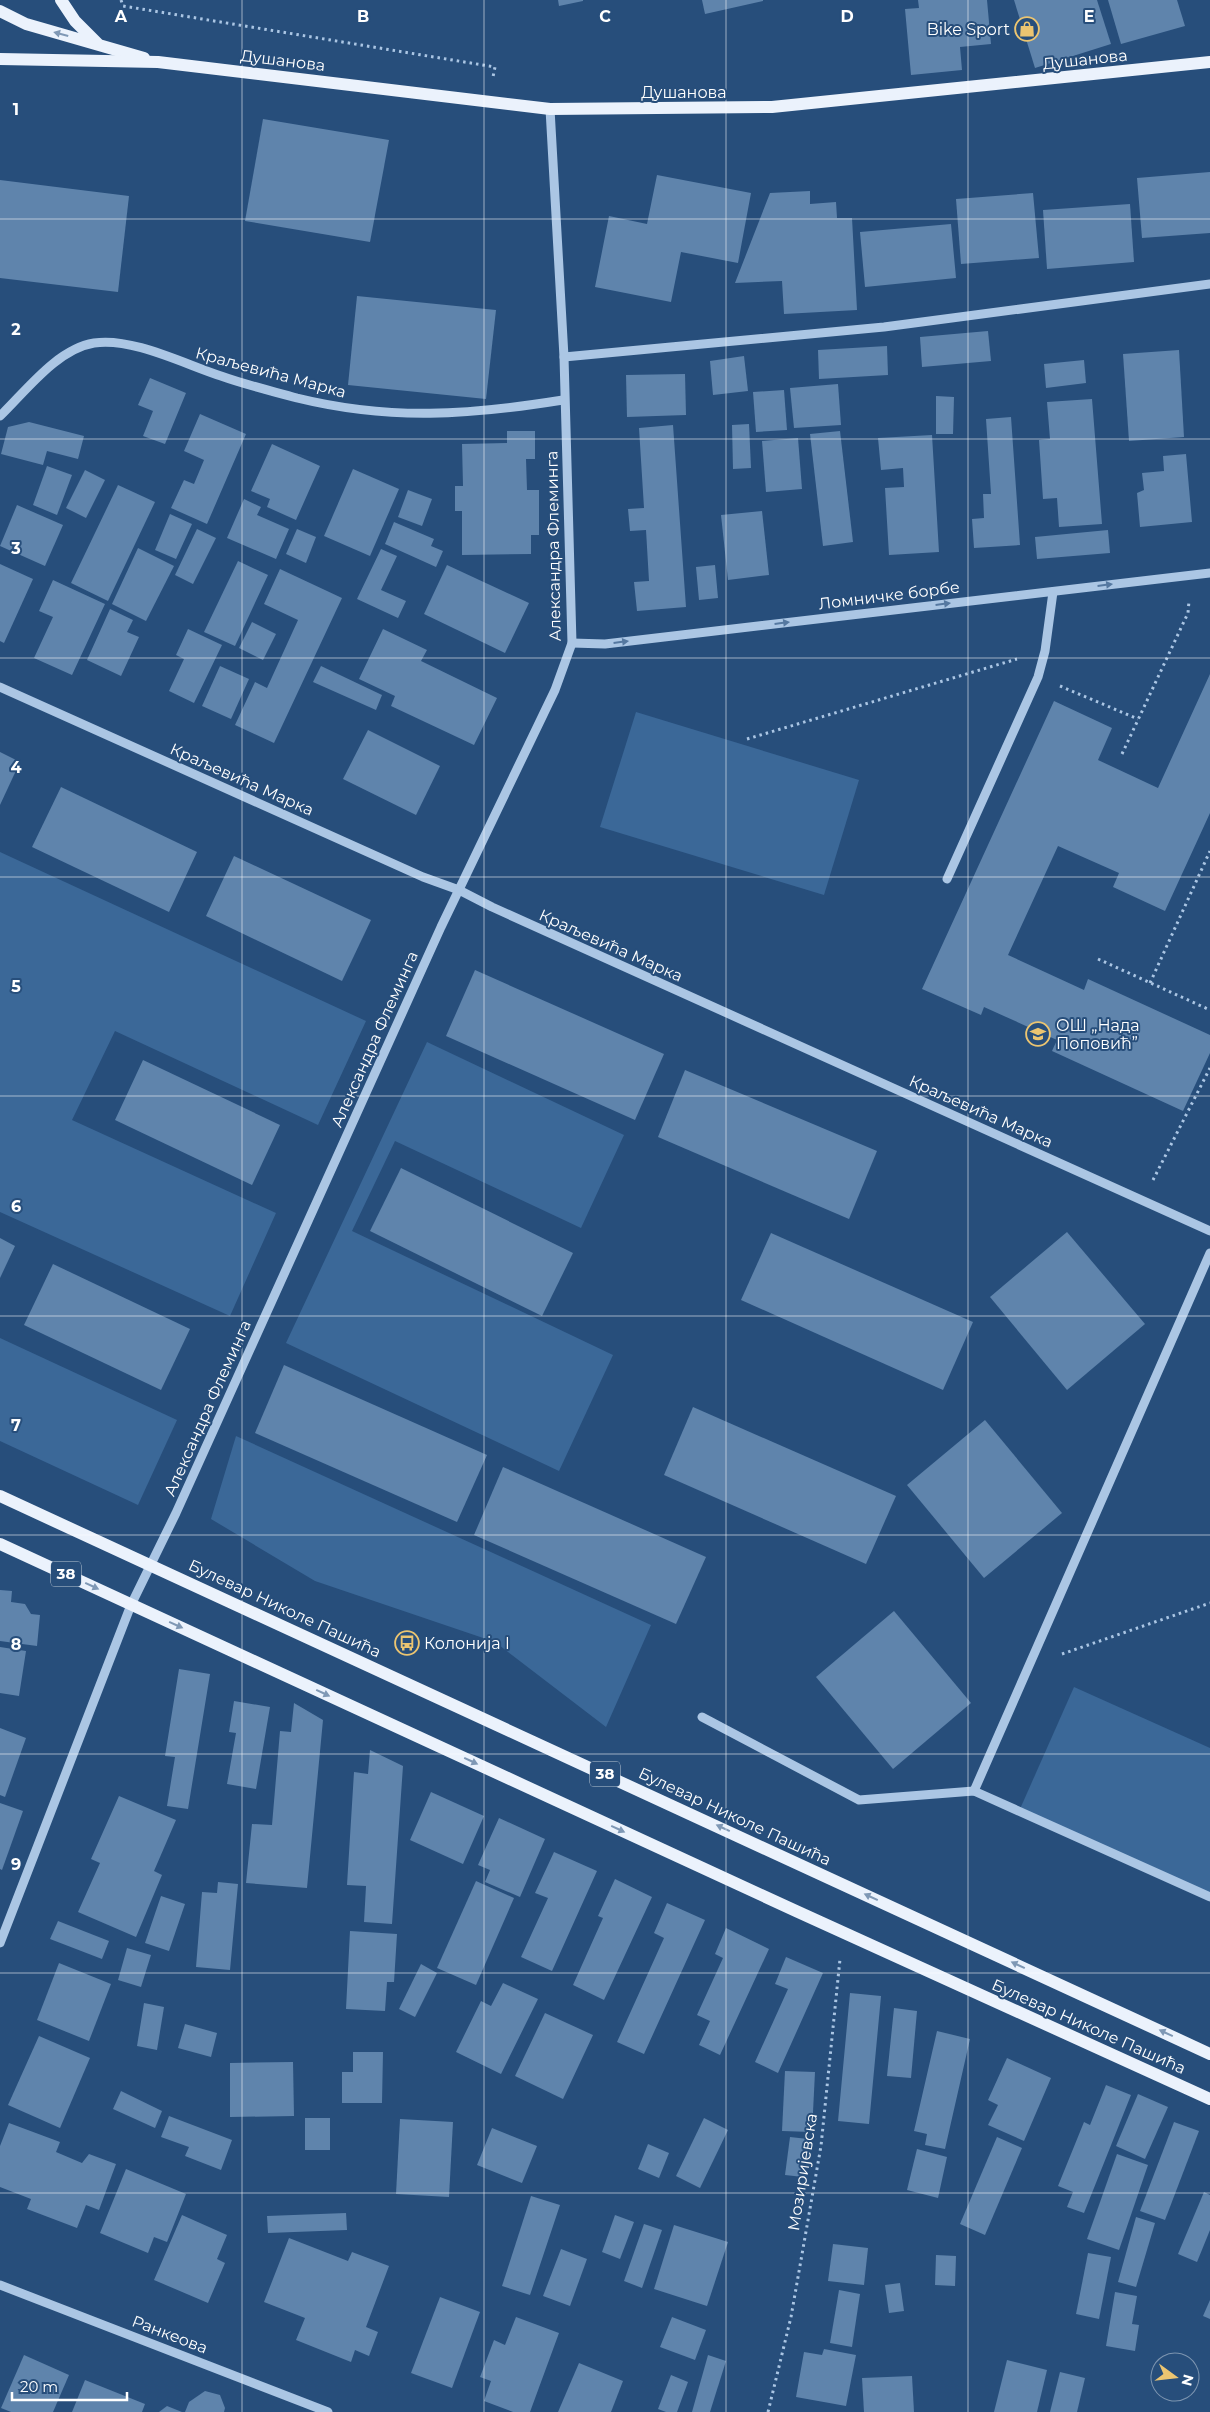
<svg xmlns="http://www.w3.org/2000/svg" width="1210" height="2412" font-family="Montserrat,sans-serif">
<style>
.green{fill:#3b6898}
.building{fill:#5f84ac}
.lines{fill:none;stroke-linecap:round;stroke-linejoin:round}
.path{stroke:#abc6e4;stroke-width:3;stroke-dasharray:2.5 4;stroke-linecap:butt}
.minor{stroke:#abc6e4;stroke-width:9}
.major{stroke:#ebf2fc;stroke-width:12}
.oneway{fill:#7f98b5}
.oneway2{fill:#5578a0}
.grid{fill:none;stroke:#fff;stroke-width:1;stroke-opacity:0.55}
.labels{text-anchor:middle;stroke-width:4;stroke-linejoin:round;paint-order:stroke}
.shield{fill:#274e7b;stroke:#becad7;stroke-width:1}
.shield-label{font-size:15px;font-weight:bold;fill:#fff}
.poi-label{font-size:16px;fill:#fff;stroke:#274e7b;text-anchor:start}
.street-label{font-size:16px;fill:#fff;stroke:#274e7b}
.grid-label{font-size:16px;text-anchor:middle;font-weight:bold;fill:#fff;stroke:#274e7b;stroke-width:4;stroke-linejoin:round;paint-order:stroke}
</style>
<rect width="100%" height="100%" fill="#274e7b"/>
<!-- green -->
<g class="green">
<path d="M636,712L859,780L824,895L600,827Z"/>
<path d="M0,852L366,1021L318,1125L115,1031L72,1120L276,1213L230,1316L0,1212Z"/>
<path d="M427,1042L624,1135L581,1228L395,1141L352,1231L613,1355L559,1471L286,1343Z"/>
<path d="M0,1338L177,1420L138,1505L0,1441Z"/>
<path d="M236,1436L651,1625L606,1727L495,1642L315,1581L211,1519Z"/>
<path d="M1074,1687L1210,1748V1893L1020,1809Z"/>
</g>
<!-- building -->
<g class="building">
<path d="M558,0H583V1L559,6Z"/>
<path d="M702,0H763V1L705,14Z"/>
<path d="M918,0H987L991,44L960,47L962,70L911,75L905,9L919,8Z"/>
<path d="M1014,0H1097L1111,44L1035,68Z"/>
<path d="M1108,0H1177L1185,26L1121,44Z"/>
<path d="M263,119L389,140L370,242L245,221Z"/>
<path d="M1210,172V233L1142,238L1137,178Z"/>
<path d="M657,175L751,193L738,263L681,252L671,302L595,287L609,216L647,224Z"/>
<path d="M0,180L129,196L118,292L0,278Z"/>
<path d="M810,191V204L836,202L837,218H852L857,310L784,314L782,281L735,283L770,193Z"/>
<path d="M1033,193L1039,258L961,264L956,199Z"/>
<path d="M1130,204L1134,262L1047,269L1043,210Z"/>
<path d="M951,224L956,278L865,287L860,232Z"/>
<path d="M357,296L496,310L486,399L348,385Z"/>
<path d="M988,331L991,361L922,367L920,337Z"/>
<path d="M887,346L888,375L819,379L818,350Z"/>
<path d="M1179,350L1184,437L1129,441L1123,354Z"/>
<path d="M744,356L748,391L713,395L710,361Z"/>
<path d="M1084,360L1086,383L1046,388L1044,364Z"/>
<path d="M685,374L686,415L627,417L626,375Z"/>
<path d="M150,378L186,393L165,444L143,436L153,411L138,405Z"/>
<path d="M838,384L841,425L794,428L790,388Z"/>
<path d="M784,390L787,430L756,432L753,392Z"/>
<path d="M936,396L954,397L953,434H936Z"/>
<path d="M1092,399L1102,524L1059,527L1057,498L1043,499L1039,440L1050,439L1047,402Z"/>
<path d="M200,414L246,434L207,524L171,508L184,480L194,484L204,460L184,451Z"/>
<path d="M1011,417L1020,545L974,548L972,519L984,518L983,494H991L986,419Z"/>
<path d="M29,422L84,436L78,459L47,451L43,465L1,454L8,427Z"/>
<path d="M749,424L751,468L733,469L732,425Z"/>
<path d="M673,425L686,607L637,611L634,582L649,581L646,530L630,531L628,509L644,508L639,428Z"/>
<path d="M507,431H535V459H526L527,490H539V535H531V554L462,555V511H455V486H463L462,444L507,443Z"/>
<path d="M840,431L853,542L823,546L810,434Z"/>
<path d="M932,435L939,552L889,555L885,488L904,487L903,468L881,470L878,438Z"/>
<path d="M798,438L802,489L766,492L762,441Z"/>
<path d="M272,444L320,466L296,520L267,507L270,499L251,491Z"/>
<path d="M1186,454L1192,522L1140,527L1137,493L1144,490L1142,473L1164,471L1163,456Z"/>
<path d="M47,466L72,475L57,515L33,505Z"/>
<path d="M353,469L399,489L370,556L324,536Z"/>
<path d="M85,470L105,480L86,518L66,508Z"/>
<path d="M118,485L155,502L108,601L71,583Z"/>
<path d="M408,490L432,499L422,526L398,517Z"/>
<path d="M244,499L261,507L257,515L289,529L276,559L227,538Z"/>
<path d="M17,505L63,525L45,566L0,546Z"/>
<path d="M762,511L769,575L728,580L721,515Z"/>
<path d="M170,514L192,524L176,559L155,550Z"/>
<path d="M394,522L434,539L431,546L443,551L436,567L385,544Z"/>
<path d="M197,529L216,538L193,584L175,575Z"/>
<path d="M297,529L316,537L306,563L286,554Z"/>
<path d="M1108,530L1110,553L1037,559L1035,537Z"/>
<path d="M138,548L174,566L146,621L112,604Z"/>
<path d="M381,549L397,556L381,590L406,601L398,618L357,599Z"/>
<path d="M238,561L268,575L235,646L204,632Z"/>
<path d="M0,564L33,579L4,643L0,641Z"/>
<path d="M447,565L529,603L505,653L424,614Z"/>
<path d="M715,565L718,598L699,600L696,567Z"/>
<path d="M280,569L342,598L274,743L235,725L255,682L267,688L298,620L264,604Z"/>
<path d="M53,580L105,604L72,675L34,658L53,617L39,611Z"/>
<path d="M110,609L133,620L127,632L139,637L121,676L87,660Z"/>
<path d="M252,622L276,634L263,660L239,648Z"/>
<path d="M188,629L222,645L194,703L169,691L184,659L176,655Z"/>
<path d="M383,629L427,650L421,661L497,698L474,745L391,706L395,696L359,679Z"/>
<path d="M220,666L249,679L231,719L202,706Z"/>
<path d="M321,666L382,695L376,710L313,682Z"/>
<path d="M1210,674V813L1165,911L1113,887L1119,873L1058,846L1008,955L1084,990L1088,979L1210,1035V1053L1183,1111L1052,1051L1057,1040L984,1007L981,1015L922,989L1054,701L1112,728L1098,760L1158,788Z"/>
<path d="M368,730L440,766L416,815L343,779Z"/>
<path d="M0,752L20,762L0,805Z"/>
<path d="M61,787L197,852L169,912L32,847Z"/>
<path d="M234,856L371,920L342,981L206,916Z"/>
<path d="M475,970L664,1054L635,1120L446,1036Z"/>
<path d="M143,1060L280,1125L252,1185L115,1120Z"/>
<path d="M685,1070L877,1151L849,1219L658,1137Z"/>
<path d="M401,1168L573,1253L542,1316L370,1231Z"/>
<path d="M1067,1232L1145,1324L1067,1390L990,1297Z"/>
<path d="M771,1233L973,1322L943,1390L741,1300Z"/>
<path d="M0,1238L15,1246L0,1278Z"/>
<path d="M53,1264L190,1329L161,1390L24,1325Z"/>
<path d="M284,1365L487,1455L457,1522L255,1433Z"/>
<path d="M693,1407L896,1496L866,1564L664,1475Z"/>
<path d="M985,1420L1062,1513L984,1578L907,1485Z"/>
<path d="M503,1467L706,1557L676,1624L474,1535Z"/>
<path d="M0,1590L12,1591L11,1602L25,1604L31,1614L40,1615L37,1646L0,1641Z"/>
<path d="M894,1611L971,1703L893,1769L816,1677Z"/>
<path d="M0,1647L26,1651L19,1696L0,1693Z"/>
<path d="M179,1669L210,1674L188,1809L167,1806L175,1757L165,1756Z"/>
<path d="M234,1701L270,1707L256,1789L227,1784L236,1733L229,1732Z"/>
<path d="M294,1703L323,1720L307,1888L246,1883L252,1824L272,1825L280,1731L291,1732Z"/>
<path d="M0,1728L26,1738L5,1797L0,1795Z"/>
<path d="M370,1750L403,1766L392,1924L364,1922L366,1886L347,1885L354,1772L368,1774Z"/>
<path d="M431,1792L484,1816L463,1864L410,1840Z"/>
<path d="M119,1796L176,1820L154,1871L162,1875L136,1937L78,1912L100,1863L91,1859Z"/>
<path d="M0,1803L23,1811L2,1870L0,1869Z"/>
<path d="M499,1818L545,1839L520,1897L485,1882L490,1870L478,1865Z"/>
<path d="M554,1852L597,1871L552,1971L521,1957L548,1898L535,1893Z"/>
<path d="M615,1879L652,1897L604,2000L573,1985L603,1918L598,1916Z"/>
<path d="M476,1881L514,1898L476,1985L437,1968Z"/>
<path d="M218,1882L238,1884L230,1970L196,1967L202,1892L217,1893Z"/>
<path d="M161,1896L185,1904L169,1951L145,1943Z"/>
<path d="M667,1903L705,1920L644,2054L617,2042L664,1938L654,1933Z"/>
<path d="M58,1921L109,1941L102,1959L50,1939Z"/>
<path d="M726,1928L769,1949L720,2055L699,2045L710,2021L697,2015L723,1958L715,1954Z"/>
<path d="M350,1931L397,1934L394,1982H387L385,2011L346,2009Z"/>
<path d="M127,1948L151,1955L141,1987L118,1980Z"/>
<path d="M786,1957L823,1973L778,2073L755,2062L788,1989L775,1984Z"/>
<path d="M59,1963L111,1984L89,2041L37,2020Z"/>
<path d="M421,1964L437,1973L415,2017L399,2009Z"/>
<path d="M503,1983L538,1999L501,2074L456,2052L481,2001L491,2006Z"/>
<path d="M850,1993L881,1996L869,2124L838,2121Z"/>
<path d="M144,2003L164,2007L157,2050L137,2046Z"/>
<path d="M894,2008L917,2011L911,2078L887,2076Z"/>
<path d="M545,2013L593,2035L563,2099L515,2076Z"/>
<path d="M185,2024L217,2033L211,2057L178,2048Z"/>
<path d="M937,2031L970,2039L945,2149L925,2145L927,2134L914,2131Z"/>
<path d="M39,2036L90,2058L60,2128L8,2105Z"/>
<path d="M353,2052H383L382,2103H342V2072H353Z"/>
<path d="M1007,2058L1051,2078L1024,2141L988,2125L998,2105L988,2100Z"/>
<path d="M293,2062L294,2116L230,2117V2063Z"/>
<path d="M785,2071L815,2072L812,2132L782,2131Z"/>
<path d="M1106,2085L1131,2095L1084,2213L1067,2207L1073,2192L1058,2186L1084,2122L1090,2125Z"/>
<path d="M121,2091L162,2111L155,2128L113,2109Z"/>
<path d="M1138,2094L1168,2107L1145,2159L1116,2146Z"/>
<path d="M169,2116L232,2140L221,2170L185,2156L189,2147L161,2137Z"/>
<rect x="305" y="2118" width="25" height="32"/>
<path d="M704,2118L728,2130L700,2188L676,2176Z"/>
<path d="M400,2119L453,2122L449,2197L396,2194Z"/>
<path d="M1174,2122L1199,2131L1165,2220L1140,2211Z"/>
<path d="M9,2123L60,2142L56,2152L82,2163L89,2154L116,2164L99,2210L86,2205L77,2228L27,2209L31,2199L0,2187V2146Z"/>
<path d="M492,2128L537,2146L522,2183L477,2165Z"/>
<path d="M790,2137L808,2139L803,2177L785,2175Z"/>
<path d="M997,2137L1022,2148L985,2235L960,2224Z"/>
<path d="M648,2144L669,2153L659,2178L638,2169Z"/>
<path d="M917,2149L947,2157L938,2198L907,2190Z"/>
<path d="M1117,2154L1148,2165L1119,2250L1087,2239Z"/>
<path d="M126,2169L186,2194L167,2242L154,2237L148,2253L100,2233Z"/>
<path d="M1204,2192L1210,2195V2230L1197,2262L1178,2254Z"/>
<path d="M531,2196L560,2205L530,2295L502,2286Z"/>
<path d="M346,2213L347,2230L268,2233L267,2216Z"/>
<path d="M182,2215L227,2235L217,2259L225,2263L208,2303L154,2280Z"/>
<path d="M615,2215L634,2222L620,2259L602,2252Z"/>
<path d="M1136,2217L1155,2223L1136,2287L1118,2282Z"/>
<path d="M644,2224L662,2230L642,2288L624,2281Z"/>
<path d="M674,2225L728,2242L707,2306L654,2289Z"/>
<path d="M289,2238L348,2261L352,2252L389,2266L366,2327L378,2332L369,2356L355,2350L351,2362L296,2340L305,2318L264,2302Z"/>
<path d="M833,2244L868,2248L864,2285L828,2281Z"/>
<path d="M561,2249L587,2259L570,2306L543,2296Z"/>
<path d="M1088,2253L1111,2257L1099,2319L1076,2314Z"/>
<path d="M936,2255L956,2256L955,2286L935,2285Z"/>
<path d="M900,2283L904,2311L889,2313L885,2285Z"/>
<path d="M839,2290L860,2294L852,2347L830,2343Z"/>
<path d="M1115,2292L1137,2296L1132,2324L1139,2325L1135,2351L1106,2346Z"/>
<path d="M440,2297L480,2312L452,2388L411,2373Z"/>
<path d="M1210,2300V2319L1203,2316Z"/>
<path d="M516,2317L559,2333L530,2412H513L484,2401L491,2381L480,2377L494,2340L505,2345Z"/>
<path d="M672,2317L706,2330L695,2360L660,2347Z"/>
<path d="M824,2349L856,2355L846,2406L796,2397L804,2352L822,2355Z"/>
<path d="M24,2355L69,2375L53,2412H11L1,2408Z"/>
<path d="M708,2355L726,2361L710,2412H692Z"/>
<path d="M1007,2360L1047,2370L1037,2412H994Z"/>
<path d="M579,2363L623,2381L611,2412H558Z"/>
<path d="M1060,2372L1085,2378L1077,2412H1050Z"/>
<path d="M671,2375L688,2382L677,2412H666L658,2409Z"/>
<path d="M912,2376L914,2412H864L862,2378Z"/>
<path d="M85,2380L145,2404L142,2412H72Z"/>
<path d="M205,2391L220,2395L225,2408L224,2412H185L189,2402Z"/>
<path d="M167,2406L182,2412H159Z"/>
</g>
<g class="lines">
<!-- path -->
<g class="path">
<path d="M121,0L123,6L495,67L493,77"/>
<path d="M1060,686L1138,719"/>
<path d="M747,739L1017,659"/>
<path d="M1122,754L1188,613L1189,601"/>
<path d="M1098,959L1210,1010"/>
<path d="M1150,983L1210,851"/>
<path d="M1153,1180L1210,1068"/>
<path d="M1062,1654L1210,1603"/>
<path d="M768,2412L791,2317L821,2146L840,1959"/>
</g>
<!-- minor -->
<g class="minor">
<path d="M564,357L884,327L1210,284"/>
<path d="M0,416C26,391 57,349 94,343C132,337 184,364 221,376C246,385 272,391 297,398C391,421 469,415 563,400"/>
<path d="M572,643L605,644L1210,573"/>
<path d="M0,687L423,877L459,890L492,907L1210,1231"/>
<path d="M947,879L1038,677L1045,651L1053,592"/>
<path d="M702,1717L859,1800L974,1791L1210,1897"/>
<path d="M974,1791L1210,1253"/>
<path d="M0,1943L131,1605L176,1513L441,927L555,690L572,643L564,357L550,109"/>
<path d="M0,2285L328,2412"/>
</g>
<!-- major -->
<g class="major">
<path d="M61,0L75,21L97,43"/>
<path d="M0,11L26,24L144,58"/>
<path d="M0,59L158,62L550,109L772,107L1210,62"/>
<path d="M0,1496L1210,2054"/>
<path d="M0,1544L796,1911L1210,2099"/>
</g>
</g>
<!-- one-way arrows -->
<defs><path id="oneway-solid" d="M-6-.8H1V-3.2L6.5 0L1 3.2V.8H-6Z" transform="scale(1.25)"/></defs>
<g class="oneway">
<use href="#oneway-solid" transform="translate(61 34) rotate(-165)"/>
<use href="#oneway-solid" transform="translate(92 1586) rotate(25)"/>
<use href="#oneway-solid" transform="translate(176 1625) rotate(24)"/>
<use href="#oneway-solid" transform="translate(323 1693) rotate(25)"/>
<use href="#oneway-solid" transform="translate(471 1761) rotate(25)"/>
<use href="#oneway-solid" transform="translate(723 1828) rotate(-155)"/>
<use href="#oneway-solid" transform="translate(618 1829) rotate(25)"/>
<use href="#oneway-solid" transform="translate(871 1897) rotate(-155)"/>
<use href="#oneway-solid" transform="translate(1018 1965) rotate(-155)"/>
<use href="#oneway-solid" transform="translate(1166 2033) rotate(-155)"/>
</g>
<g class="oneway2">
<use href="#oneway-solid" transform="translate(1105 585) rotate(-7)"/>
<use href="#oneway-solid" transform="translate(943 604) rotate(-7)"/>
<use href="#oneway-solid" transform="translate(782 623) rotate(-7)"/>
<use href="#oneway-solid" transform="translate(621 642) rotate(-7)"/>
</g>
<!-- grid -->
<path class="grid" d="M242,0V2412M484,0V2412M726,0V2412M968,0V2412M0,219H1210M0,439H1210M0,658H1210M0,877H1210M0,1096H1210M0,1316H1210M0,1535H1210M0,1754H1210M0,1973H1210M0,2193H1210"/>
<!-- icons -->
<defs>
<g id="shop-ring" transform="scale(1.25)"><circle r="9.5" fill="#274e7b" stroke="#ecc571" stroke-width="1.5"/><path d="M-5-2.5h2.3a2.7 3.5 0 0 1 5.4 0H5L5.5 6h-11ZM-1.5-2.5h3a1.5 2.3 0 0 0-3 0Z" fill="#ecc571"/></g>
<g id="school-ring" transform="scale(1.25)"><circle r="9.5" fill="#274e7b" stroke="#ecc571" stroke-width="1.5"/><path d="M0-5L7-2L0 1L-7-2ZM-4 1L0 2.5L4 1V4Q0 6-4 4Z" fill="#ecc571"/></g>
<g id="bus-ring" transform="scale(1.25)"><circle r="9.5" fill="#274e7b" stroke="#ecc571" stroke-width="1.5"/><path d="M-5-6H5V4H4V6H2V4H-2V6H-4V4H-5ZM-3.5-4V0h7V-4ZM-3.5 1.2v1.5H-2V1.2ZM2 1.2v1.5H3.5V1.2Z" fill="#ecc571"/></g>
</defs>
<g fill-rule="evenodd">
<use href="#shop-ring" x="1027" y="29"/>
<use href="#school-ring" x="1038" y="1034"/>
<use href="#bus-ring" x="407" y="1643"/>
</g>
<g class="labels">
<!-- shield labels -->
<g class="shield">
<rect x="51" y="1561.5" width="30" height="25" rx="4"/>
<rect x="590" y="1761.5" width="30" height="25" rx="4"/>
</g>
<g class="shield-label">
<text x="66" y="1579">38</text>
<text x="605" y="1779">38</text>
</g>
<!-- poi labels -->
<g class="poi-label">
<text x="1010" y="35" text-anchor="end">Bike Sport</text>
<text x="1056" y="1031">ОШ „Нада<tspan x="1056" dy="18">Поповић”</tspan></text>
<text x="424" y="1649">Колонија I</text>
</g>
<!-- street labels -->
<g class="street-label">
<text transform="translate(1085 59) rotate(-6)" y="6">Душанова</text>
<text transform="translate(283 60) rotate(7)" y="6">Душанова</text>
<text x="684" y="98">Душанова</text>
<text transform="translate(271 372) rotate(15)" y="6">Краљевића Марка</text>
<text transform="translate(553 546) rotate(-91)" y="6">Александра Флеминга</text>
<text transform="translate(889 595) rotate(-7)" y="6">Ломничке борбе</text>
<text transform="translate(242 779) rotate(24)" y="6">Краљевића Марка</text>
<text transform="translate(611 945) rotate(24)" y="6">Краљевића Марка</text>
<text transform="translate(374 1039) rotate(-66)" y="6">Александра Флеминга</text>
<text transform="translate(981 1111) rotate(24)" y="6">Краљевића Марка</text>
<text transform="translate(207 1408) rotate(-66)" y="6">Александра Флеминга</text>
<text transform="translate(285 1608) rotate(25)" y="6">Булевар Николе Пашића</text>
<text transform="translate(735 1816) rotate(25)" y="6">Булевар Николе Пашића</text>
<text transform="translate(1089 2026) rotate(24)" y="6">Булевар Николе Пашића</text>
<text transform="translate(802 2172) rotate(-81)" y="6">Мозиријевска</text>
<text transform="translate(170 2334) rotate(21)" y="6">Ранкеова</text>
</g>
</g>
<g class="grid-label">
<text x="121" y="22">A</text>
<text x="363" y="22">B</text>
<text x="605" y="22">C</text>
<text x="847" y="22">D</text>
<text x="1089" y="22">E</text>
<text x="16" y="115">1</text>
<text x="16" y="335">2</text>
<text x="16" y="554">3</text>
<text x="16" y="773">4</text>
<text x="16" y="992">5</text>
<text x="16" y="1212">6</text>
<text x="16" y="1431">7</text>
<text x="16" y="1650">8</text>
<text x="16" y="1870">9</text>
</g>
<!-- north arrow -->
<g transform="translate(1175 2377) rotate(105)"><circle r="24" fill="#274e7b" stroke="#7d95b0"/>
<path d="M0-4L9 19L0 12L-9 19Z" fill="#ecc571"/>
<text y="-8" font-size="14" font-weight="bold" text-anchor="middle" fill="#ffffff">N</text>
</g>
<!-- scale -->
<path d="M12 2392v8h115v-8" fill="none" stroke="#ffffff" stroke-width="2.5"/>
<text x="20" y="2392" font-size="15" fill="#ffffff" stroke="#274e7b" stroke-width="4" paint-order="stroke">20 m</text>
</svg>
